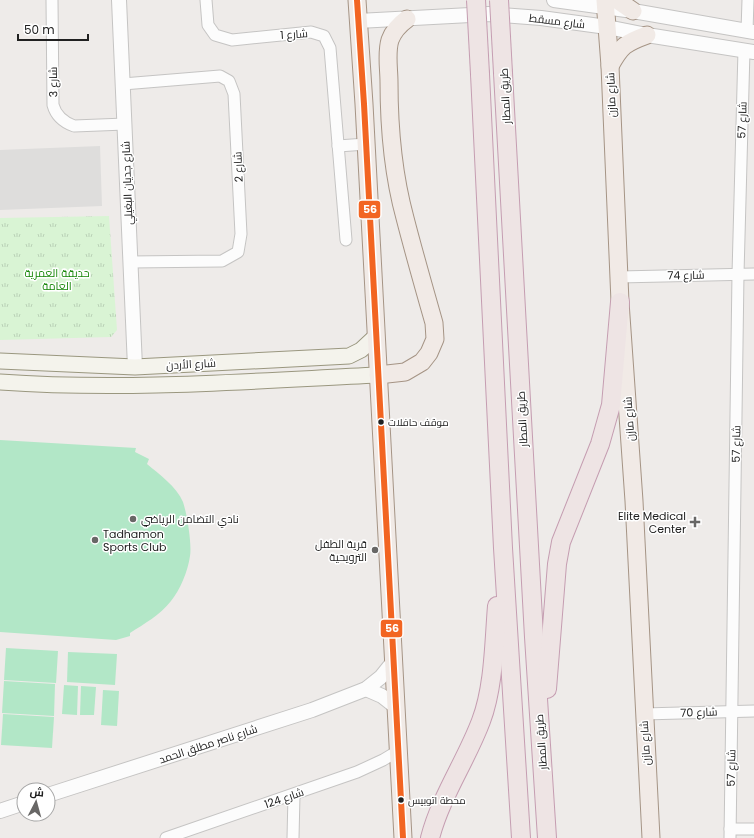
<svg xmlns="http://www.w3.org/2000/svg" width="754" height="838" font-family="Poppins,Cairo,sans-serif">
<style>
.park{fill:url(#park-tufts)}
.pitch{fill:#b2e7c7}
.parking{fill:#dedddc}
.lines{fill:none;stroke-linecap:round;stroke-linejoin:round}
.minor-casing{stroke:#c5c4c3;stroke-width:13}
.tertiary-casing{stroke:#c5c4c3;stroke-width:16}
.secondary-casing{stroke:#9a977f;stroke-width:17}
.primary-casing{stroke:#a59485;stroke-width:19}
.trunk-casing{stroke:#c59db1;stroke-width:20}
.minor{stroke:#fcfcfc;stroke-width:11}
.tertiary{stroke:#fcfcfc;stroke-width:14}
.secondary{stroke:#f4f3ec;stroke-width:15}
.primary{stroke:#f1eae6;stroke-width:17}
.trunk{stroke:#eee4e4;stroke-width:18}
.trunk-bridge-casing{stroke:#c59db1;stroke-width:20;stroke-linecap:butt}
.trunk-bridge{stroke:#eee4e4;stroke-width:18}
.bus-1-casing{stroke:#fff;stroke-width:9}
.bus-1{stroke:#f26522;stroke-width:6}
.bus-dot{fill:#202020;stroke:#fff;stroke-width:1.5}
.poi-dot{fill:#686766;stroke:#fff;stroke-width:1.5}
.labels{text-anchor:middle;stroke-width:3;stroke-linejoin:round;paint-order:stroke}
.bus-label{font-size:10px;fill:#202020;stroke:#fff;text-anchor:start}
.street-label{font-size:11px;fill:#202020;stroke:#fff}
.park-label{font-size:11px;fill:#148606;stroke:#fff}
.poi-label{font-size:11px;fill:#202020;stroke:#fff;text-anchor:end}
.line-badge{stroke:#fff;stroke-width:1.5}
.badge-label{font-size:11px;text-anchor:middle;font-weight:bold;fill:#fff}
</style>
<defs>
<pattern id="park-tufts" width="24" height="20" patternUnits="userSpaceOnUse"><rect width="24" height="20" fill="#d9f4d4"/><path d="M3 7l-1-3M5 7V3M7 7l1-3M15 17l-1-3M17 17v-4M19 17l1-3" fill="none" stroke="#bad1b6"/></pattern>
</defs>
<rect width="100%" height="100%" fill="#eeebe9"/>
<!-- park -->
<path class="park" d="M109,216L117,330L111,337L0,340V218Z"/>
<!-- pitch -->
<g class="pitch">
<path d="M0,440L136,448L135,452L149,459L147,464C159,474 177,487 183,502C187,514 192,544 190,556C188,571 180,590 171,601C160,615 144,624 130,633V636L116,640L0,632Z"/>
<path d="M6,648L58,651L56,683L4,680Z"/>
<path d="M68,652L117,654L115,685L67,682Z"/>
<path d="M4,681L55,684L54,716L2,713Z"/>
<path d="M64,685L78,686L77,715L62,714Z"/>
<path d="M81,686L96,687L94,715H80Z"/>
<path d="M103,690L119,691L117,726L101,725Z"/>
<path d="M3,714L54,717L52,748L1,745Z"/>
</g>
<!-- parking -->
<path class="parking" d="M100,146L102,206L0,210V150Z"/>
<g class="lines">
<!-- minor casing -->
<g class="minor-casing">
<g id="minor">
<path d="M52,0L53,105C56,116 63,122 74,126L125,124"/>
<path d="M206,0L208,25L215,35L232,40L311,32L324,36L330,48L346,240"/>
<path d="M747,31L748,0"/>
<path d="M123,84L220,76L229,81L234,94L241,234L238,252L222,261L130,262"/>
<path d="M338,146L366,144"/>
<path d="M619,277L754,274"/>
<path d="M644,714L754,711"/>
<path d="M730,829H754"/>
<path d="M166,838L357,772L383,760L398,751"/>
<path d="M293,838L294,795"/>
<path d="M730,838L738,274L744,50"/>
</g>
</g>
<!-- tertiary casing -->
<g class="tertiary-casing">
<g id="tertiary">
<path d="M119,0L135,367"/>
<path d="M554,0L633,11L754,32"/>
<path d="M358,21L489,14L541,18L607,27L647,35L754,52"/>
<path d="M366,689L382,696L396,707"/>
<path d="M48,795L312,710L366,689L381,677L393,662"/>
<path d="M0,811L24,803"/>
</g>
</g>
<!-- secondary casing -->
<g class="secondary-casing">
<g id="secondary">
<path d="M0,361L135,367L349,356L361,350L376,336"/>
<path d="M0,382C126,391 252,381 378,375"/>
</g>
</g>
<!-- primary casing -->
<g class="primary-casing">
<g id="primary">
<path d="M357,0L364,104L403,838"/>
<path d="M605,0L610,66L620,302L634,501L651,838"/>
<path d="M617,0L633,11"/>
<path d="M610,66C621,46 625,43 647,35"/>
<path d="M378,375L405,372L422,362L429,353L435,339L434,323C424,288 414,253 405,218C393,174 389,127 389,82C389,69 386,53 390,40C393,32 400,24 407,19"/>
</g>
</g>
<!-- trunk casing -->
<g class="trunk-casing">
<g id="trunk">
<path d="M503,73L534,637L547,838"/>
<path d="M480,74L503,548L521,838"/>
<path d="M547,689L557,564L561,542L600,444L611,405L620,302"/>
<path d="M430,838C441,796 466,761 481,721C494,687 494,642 497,606"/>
</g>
</g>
<!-- minor -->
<use href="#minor" class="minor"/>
<!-- tertiary -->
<use href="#tertiary" class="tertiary"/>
<!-- secondary -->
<use href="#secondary" class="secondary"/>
<!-- primary -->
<use href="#primary" class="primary"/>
<!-- trunk -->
<use href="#trunk" class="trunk"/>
<!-- trunk-bridge casing -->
<g class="trunk-bridge-casing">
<g id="trunk-bridge">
<path d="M476,0L480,74"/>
<path d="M499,0L503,73"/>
</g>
</g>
<!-- trunk-bridge -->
<use href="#trunk-bridge" class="trunk-bridge"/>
<!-- bus-1 casing -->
<g class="bus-1-casing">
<path id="bus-1" d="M357,0L364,104L403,838"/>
</g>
<!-- bus-1 -->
<use href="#bus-1" class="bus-1"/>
</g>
<!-- markers -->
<g class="bus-dot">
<circle cx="381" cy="422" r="3.5"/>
<circle cx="401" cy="800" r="3.5"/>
</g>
<g class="poi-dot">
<circle cx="133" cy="519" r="4"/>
<path d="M693 516h4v4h4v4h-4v4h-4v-4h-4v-4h4z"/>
<circle cx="95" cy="540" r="4"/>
<circle cx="375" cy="550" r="4"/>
</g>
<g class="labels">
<!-- bus labels -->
<g class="bus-label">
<text x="388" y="426">موقف حافلات</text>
<text x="408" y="804">محطة اتوبيس</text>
</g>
<!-- street labels -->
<g class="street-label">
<text transform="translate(557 21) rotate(7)" y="4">شارع مسقط</text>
<text transform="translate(294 34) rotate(-4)" y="4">شارع 1</text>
<text transform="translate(53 82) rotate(-91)" y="4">شارع 3</text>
<text transform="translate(611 95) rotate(-92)" y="4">شارع مازن</text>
<text transform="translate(505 96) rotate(-93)" y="4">طريق المطار</text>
<text transform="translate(742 120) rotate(-88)" y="4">شارع 57</text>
<text transform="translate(238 167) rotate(-93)" y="4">شارع 2</text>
<text transform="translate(127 183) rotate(-92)" y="4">شارع جديان البغيلي</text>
<text transform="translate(686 275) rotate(-1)" y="4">شارع 74</text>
<text transform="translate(191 364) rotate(-3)" y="4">شارع الأردن</text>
<text transform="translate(522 419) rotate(-93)" y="4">طريق المطار</text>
<text transform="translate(629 419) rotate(-94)" y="4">شارع مازن</text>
<text transform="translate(736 444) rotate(-89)" y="4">شارع 57</text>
<text transform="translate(699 712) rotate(-2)" y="4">شارع 70</text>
<text transform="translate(541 742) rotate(-94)" y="4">طريق المطار</text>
<text transform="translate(645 743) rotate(-93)" y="4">شارع مازن</text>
<text transform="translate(208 744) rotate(-18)" y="4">شارع ناصر مطلق الحمد</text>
<text transform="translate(731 768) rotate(-89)" y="4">شارع 57</text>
<text transform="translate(284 798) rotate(-19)" y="4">شارع 124</text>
</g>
<!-- park labels -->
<g class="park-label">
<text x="57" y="277">حديقة العمرية<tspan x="57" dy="13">العامة</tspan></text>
</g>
<!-- poi labels -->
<g class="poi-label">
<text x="686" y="520">Elite Medical<tspan x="686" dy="13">Center</tspan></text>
<text x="141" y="523" text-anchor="start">نادي التضامن الرياضي</text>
<text x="103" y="538" text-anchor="start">Tadhamon<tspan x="103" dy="13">Sports Club</tspan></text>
<text x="367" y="548">قرية الطفل<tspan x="367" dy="13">الترويحية</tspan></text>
</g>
</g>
<g class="line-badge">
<rect x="358" y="200" width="23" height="19" rx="4" fill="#f26522"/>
<rect x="380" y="619" width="23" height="19" rx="4" fill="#f26522"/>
</g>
<g class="badge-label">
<text x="370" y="213">56</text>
<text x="392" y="632">56</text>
</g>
<!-- north arrow -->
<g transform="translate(36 802) rotate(6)"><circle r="19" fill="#ffffff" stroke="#a6a6a6"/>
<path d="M0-3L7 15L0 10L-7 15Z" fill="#686766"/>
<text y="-6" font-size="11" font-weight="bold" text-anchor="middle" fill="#202020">ش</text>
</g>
<!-- scale -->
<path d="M18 34v6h70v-6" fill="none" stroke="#202020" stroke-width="2"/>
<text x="24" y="34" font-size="12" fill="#202020" stroke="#ffffff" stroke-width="3" paint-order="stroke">50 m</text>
</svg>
